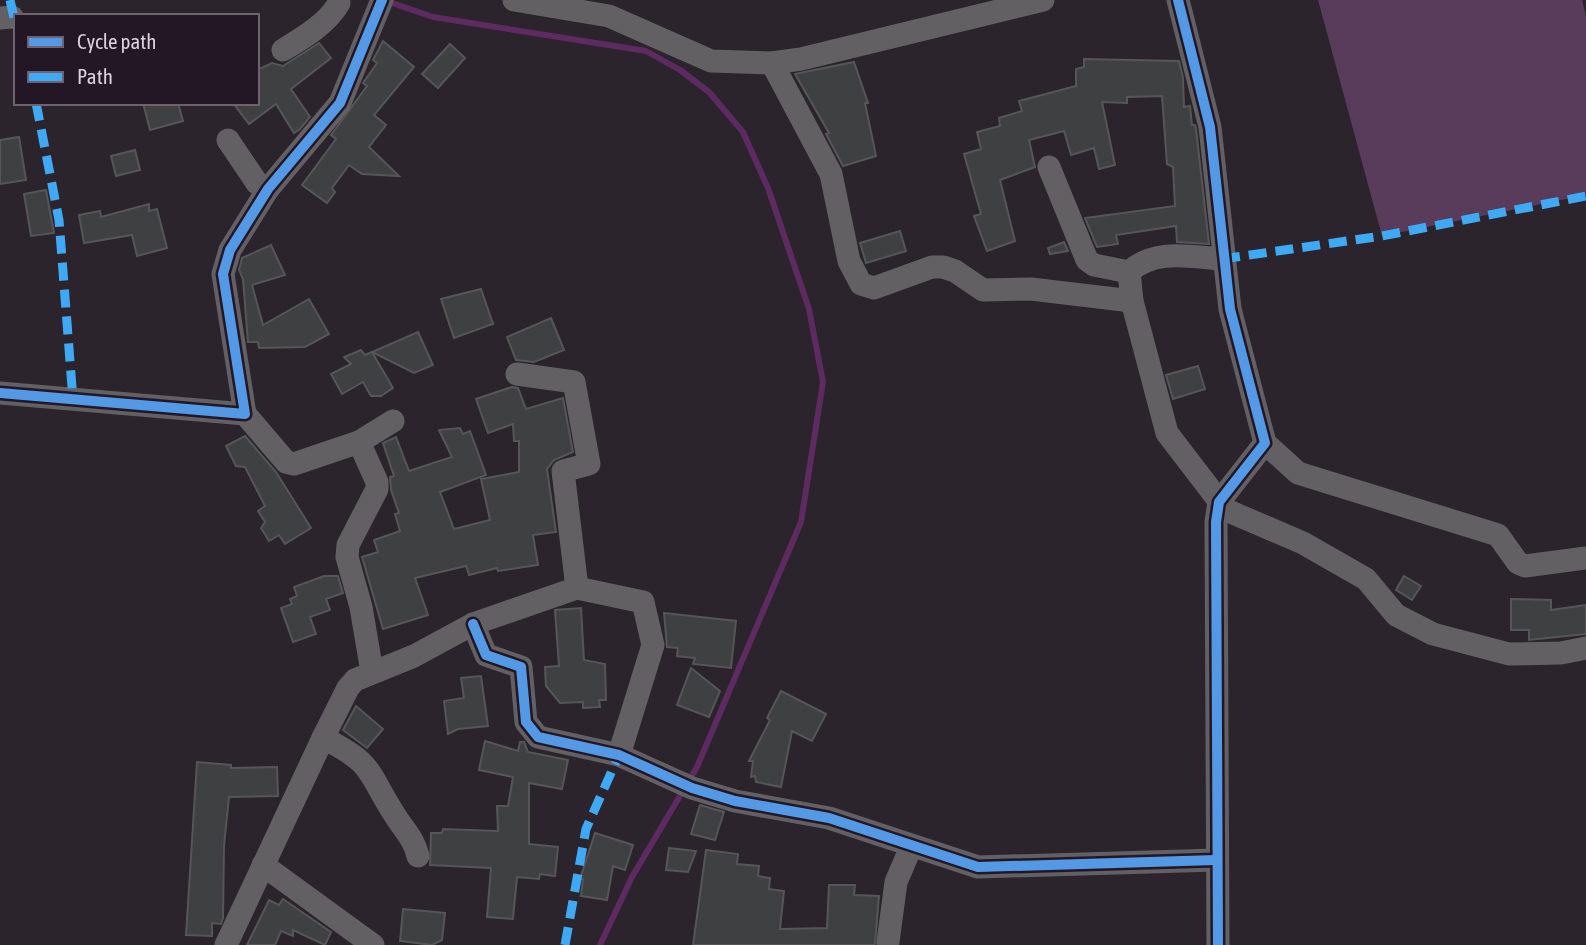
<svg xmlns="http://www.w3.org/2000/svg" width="1586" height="945" font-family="'Asap Condensed',sans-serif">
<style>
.green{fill:#593b5b}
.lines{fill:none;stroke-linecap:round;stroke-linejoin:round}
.stream{stroke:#5e2a62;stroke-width:6}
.building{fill:#3f4041;stroke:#555657;stroke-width:2}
.street{stroke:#636063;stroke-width:23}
.quiet{stroke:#3fa9f5;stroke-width:9;stroke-dasharray:18 9;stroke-linecap:butt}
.cycleway-casing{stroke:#241725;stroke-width:15}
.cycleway{stroke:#5399e6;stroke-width:10}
</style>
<rect width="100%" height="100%" fill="#2b242c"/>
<!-- green -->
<path class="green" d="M1318,0H1582L1586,16V195L1382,236Z"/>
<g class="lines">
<!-- stream -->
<path class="stream" d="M386,1L433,17L646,51L680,70L709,92L743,132L768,188L809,309L823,382L801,522L697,767L632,877L600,945"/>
</g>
<!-- building -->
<g class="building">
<path d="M383,41L414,67L374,115L386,125L369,147L399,176L362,174L349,165L332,188L335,192L327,203L302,185L336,139L331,135L367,86L363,83L377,63L373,60Z"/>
<path d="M319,43L331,58L291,89L310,117L300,129L294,133L276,104L249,124L233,103H257V70L272,63L283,66Z"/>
<path d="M450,44L465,58L438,88L422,74Z"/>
<path d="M1084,59L1179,61L1183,78L1184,107L1190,106L1192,125H1195L1196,129L1209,244L1177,242L1176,226L1116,235L1118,244L1097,247L1085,218L1175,206L1173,167L1167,164L1162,96L1127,97V103L1102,102L1115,165L1099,169L1094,148L1071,155L1064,131L1029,140L1035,167L1000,180L1015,241L987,251L974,216L981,214L964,154L981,149L977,132L1000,126L999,118L1022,111L1019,101L1076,86V69L1084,67Z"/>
<path d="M854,62L868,103H865L876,156L843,166L826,134L829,133L795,74Z"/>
<path d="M143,103H178L183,121L150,130Z"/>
<path d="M19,137L26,180L0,184V140Z"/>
<path d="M135,150L140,170L116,176L111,156Z"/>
<path d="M46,190L54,233L31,236L24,194Z"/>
<path d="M149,204V211L157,209L167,248L137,256L132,235L84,243L79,215L100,211L101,217Z"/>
<path d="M900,231L906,251L866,263L860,243Z"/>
<path d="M1064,242L1068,251L1050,254L1048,248Z"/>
<path d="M271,245L285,275L252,285L263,325L309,299L329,334L305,347L259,348L258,342H248L243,279L239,270L242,258Z"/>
<path d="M481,289L493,324L454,338L441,299Z"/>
<path d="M551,318L564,350L534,362L516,360L507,337Z"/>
<path d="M418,332L433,365L414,373L372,352Z"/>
<path d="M361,350L365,355L372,352L393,388L381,396H371L363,382L342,394L331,374L351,364L344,357Z"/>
<path d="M1198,366L1205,389L1173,399L1166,375Z"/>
<path d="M512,387L518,388L526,409L563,398L573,452L554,460L547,469L556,532L533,535L538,565L498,571L497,568L469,575L466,566L415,578L428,615L383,629L362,557L378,552L374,540L400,531L395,514L399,513L391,490L390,477L394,476L383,443L396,437L409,471L452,457L439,430L460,428L463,434L470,431L486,475L440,492L454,529L490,520L481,479L519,472V441H514L513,424L488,433L476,399Z"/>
<path d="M245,436L276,472L311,528L285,544L279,535L269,541L261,528L265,522L258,511L265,506L245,467L236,466L226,446Z"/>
<path d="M324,576H338L343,593L326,599L330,610L310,617L316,634L293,642L281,608L292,604L290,599L297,596L294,587Z"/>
<path d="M1404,576L1421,586L1412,600L1396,590Z"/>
<path d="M1511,599L1551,600V610L1586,605V634L1529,640V630H1511Z"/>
<path d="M581,608L584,660L605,664L606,700H599L600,707L583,708V702L560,703L546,686L545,667L559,666L555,610Z"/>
<path d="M664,613L736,621L731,668L693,664L695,658L677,656L678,648L667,647Z"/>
<path d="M691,668L720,691L709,717L677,705Z"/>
<path d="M481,676L488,726L458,729L448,734L444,701L464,698L461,678Z"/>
<path d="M781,691L826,714L812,741L792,731L781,787L756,782L755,776L751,777L753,761H749L770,720L767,718Z"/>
<path d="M356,706L383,729L367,748L343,730Z"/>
<path d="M485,741L518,751L520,742H524L528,752L568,760L562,789L529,783V844L558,847L555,876L540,874L539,879L517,877L513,919L487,917L491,868L430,865L431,833H442L443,829L498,831L497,806H508L513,777L479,770Z"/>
<path d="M197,762L231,765V768L277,767L278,796L229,797L224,846L223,918L221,924L212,923V936L186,935Z"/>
<path d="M700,805L724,812L715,840L691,834Z"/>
<path d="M595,833L633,845L625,870L613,866L607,900L581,896L583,879H580Z"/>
<path d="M669,848L696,851L688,872L666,870Z"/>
<path d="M706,850L738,854L737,864L759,866L758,876L770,878L769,889L784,891L780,929L827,928L829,885H855L854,895L879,896L875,945H693Z"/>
<path d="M283,899L331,932L325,945L293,930V936L281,931L275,945H247L269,900L279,905Z"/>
<path d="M403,909L445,913L442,940L432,945L400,941Z"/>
</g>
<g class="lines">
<!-- street -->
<g class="street">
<path d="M514,0L609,16L711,61L772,63L801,59L1043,0"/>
<path d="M1178,0L1210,127L1230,309L1265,443L1219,502L1216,522L1218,945"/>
<path d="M0,18L12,17"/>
<path d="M283,50C303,38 328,23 339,3"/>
<path d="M772,63L831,174L849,261L861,284L874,288L932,267H943L955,271L983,290L1031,289L1132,301"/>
<path d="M228,140L257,183L268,189"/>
<path d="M1049,167L1087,260L1094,265L1129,272C1155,248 1190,257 1222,259"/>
<path d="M1129,272L1132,301L1167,433L1226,510L1303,543L1366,579L1396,615L1433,634L1509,654L1561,653L1586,648"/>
<path d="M517,374L574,382L589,464L563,471L577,588"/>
<path d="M0,393L245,414L223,274L230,250L268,189L340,103L382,0"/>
<path d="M245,414L286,462L294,464L359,442L393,421"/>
<path d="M359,442L377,482V489L348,545L347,557L361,607L372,672"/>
<path d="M1265,443L1298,473L1498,535L1518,563L1525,566L1586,558"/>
<path d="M473,624L486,655L521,667L526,722L538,737L619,755L692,788L735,801L829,818L978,867L1216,860"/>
<path d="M323,738C376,764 367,773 396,817C405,831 414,839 418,856"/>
<path d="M263,865L373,945"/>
<path d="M888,942L896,882L911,847"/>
<path d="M226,945L323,738L348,688L355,680L414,656L473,624L577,588L643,602L653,645L619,755"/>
</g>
<!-- quiet -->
<g class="quiet">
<path d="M10,0L16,27"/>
<path d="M36,103L59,220L73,400"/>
<path d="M1222,259L1382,236L1586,196"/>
<path d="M565,945L586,829L619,755"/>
</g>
<!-- cycleway casing -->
<g class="cycleway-casing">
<g id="cycleway">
<path d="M1178,0L1210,127L1230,309L1265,443L1219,502L1216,522L1218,945"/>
<path d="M0,393L245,414L223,274L230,250L268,189L340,103L382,0"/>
<path d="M473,624L486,655L521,667L526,722L538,737L619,755L692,788L735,801L829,818L978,867L1216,860"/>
</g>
</g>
<!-- cycleway -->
<use href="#cycleway" class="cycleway"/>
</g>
<!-- legend -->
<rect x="14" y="14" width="245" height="91" fill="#241725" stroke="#6d626e" stroke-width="2"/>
<rect x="28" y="37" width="35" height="10" fill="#5399e6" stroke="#6d626e" stroke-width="2"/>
<text x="77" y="49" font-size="21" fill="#dbd2dc">Cycle path</text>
<rect x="28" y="72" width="35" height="10" fill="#3fa9f5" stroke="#6d626e" stroke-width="2"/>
<text x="77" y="84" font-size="21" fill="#dbd2dc">Path</text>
</svg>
